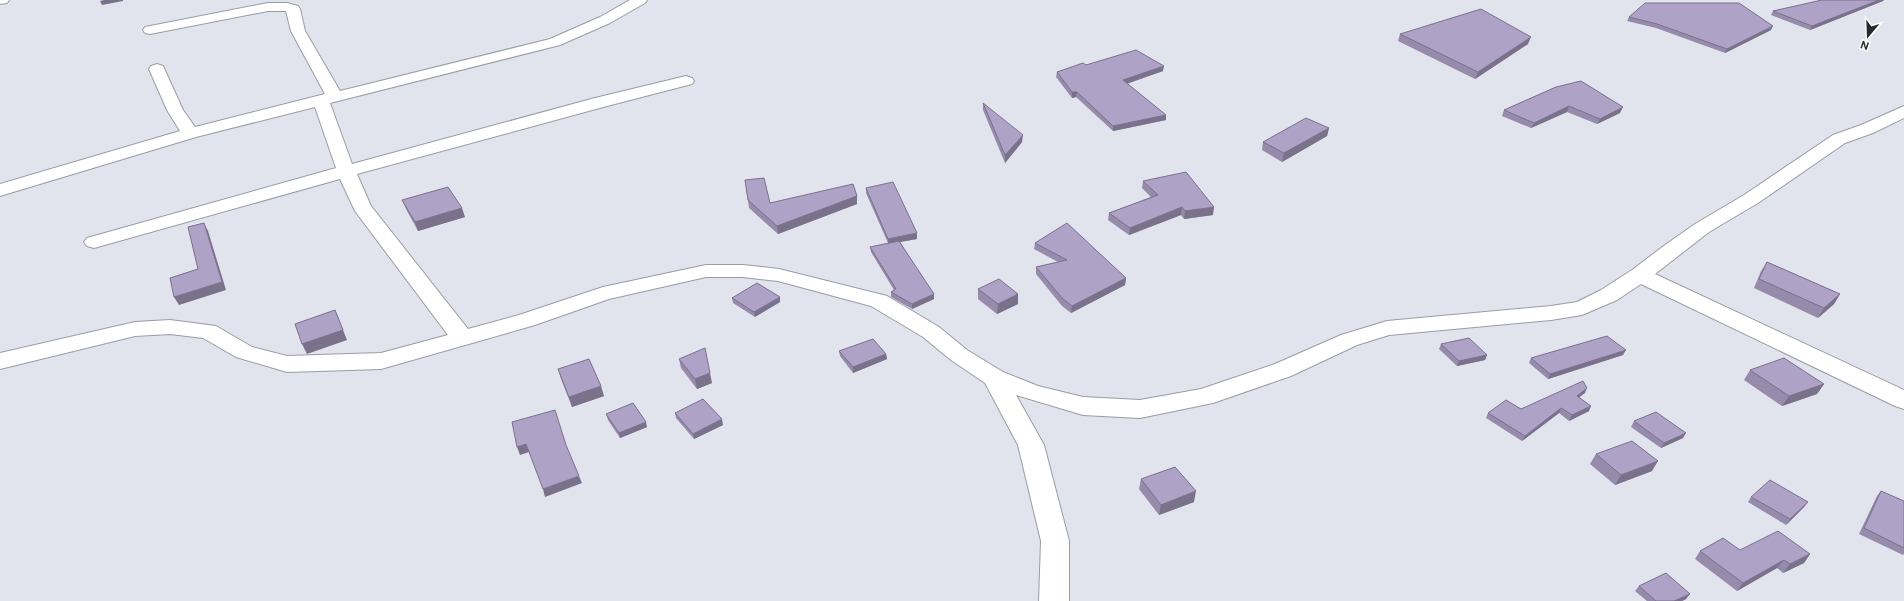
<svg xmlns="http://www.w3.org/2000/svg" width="1904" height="601" font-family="'DM Sans',sans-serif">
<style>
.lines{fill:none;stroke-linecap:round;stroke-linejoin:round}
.minor-casing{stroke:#9a9ca5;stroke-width:2}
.minor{fill:#fff;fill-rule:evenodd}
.wall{fill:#968bab}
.shaded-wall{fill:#7a718b}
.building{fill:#aea2c7;stroke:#7a718b}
</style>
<rect width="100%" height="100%" fill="#e1e3ed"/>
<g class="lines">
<!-- minor casing -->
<g class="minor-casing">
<g id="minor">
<path d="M0,0H9L7,3L0,4Z"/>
<path d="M630,0H647L645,3L610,23L560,45L330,103L352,164L595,98L686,76L692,78L694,81L692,84L607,106L357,174L371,206L468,329L519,315L603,287L706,265H743L779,269L887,296L939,327L967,350L1003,372L1038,386L1083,397L1140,400L1201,389L1275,364L1341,335L1387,321L1551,306L1577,302L1601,290L1632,270L1665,245L1695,224L1744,195L1833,135L1861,125L1904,106V118L1873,133L1845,143L1758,203L1709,232L1655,274L1904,390V409L1895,406L1641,284L1617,300L1582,315L1551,320L1389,335L1357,345L1291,376L1213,403L1140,418L1083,415L1016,395L1044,445L1069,541V601H1039L1041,541L1018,445L985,383L951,360L923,337L871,306L778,281L743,277H706L609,299L535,325L381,369L287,372L236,357L203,338L170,334L135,336L0,369V353L135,322L170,320L216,326L252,347L287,356L381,353L448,335L355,211L340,179L94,248L87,246L84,242L87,238L336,168L315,107L196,137L0,196V184L180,131L167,110L149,69L151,66L157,64L163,66L183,110L195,127L325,94L291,31L286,11H268L150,34L145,33L143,30L145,27L268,3H287L298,6L300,9L305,31L340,91L550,39L600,17Z"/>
</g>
</g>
<!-- minor -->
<use href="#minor" class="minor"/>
</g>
<!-- wall -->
<g class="wall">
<path d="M1822,0H1884L1883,1L1810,30L1771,15L1773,11Z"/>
<path d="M1629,17L1771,30L1725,53L1656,28L1627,21Z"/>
<path d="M1400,34L1528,44L1475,79L1398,41Z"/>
<path d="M1086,65L1163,71L1127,84L1166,115V120L1113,131L1076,97L1072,98L1056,77L1057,72Z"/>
<path d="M1556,87L1620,113L1597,124L1567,112L1531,128L1502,116L1504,110Z"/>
<path d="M983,103L1022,142L1005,163L983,110Z"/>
<path d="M1329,128L1327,136L1282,162L1262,150L1263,142Z"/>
<path d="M745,180L770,203L857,196V204L778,234L749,208Z"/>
<path d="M1143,181L1213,215L1184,219L1181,215L1129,235L1108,220L1109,213L1151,197L1142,188Z"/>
<path d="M866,188L917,239L900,242L934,299L912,309L891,297V292L894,290L871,252L870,247L888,243L866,193Z"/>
<path d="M402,200L465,217L418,231L406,209Z"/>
<path d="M1035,243L1126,278L1125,285L1071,313L1062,306L1036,274V267L1058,262L1034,249Z"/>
<path d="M1767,262L1840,294L1834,304L1818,318L1754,288L1761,271Z"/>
<path d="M978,289L1018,294V304L997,314L978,299Z"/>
<path d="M732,298L780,302L755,317L733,303Z"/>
<path d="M1441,344L1487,355L1485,360L1457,366L1439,349Z"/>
<path d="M839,351L886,354L887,359L853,373L840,356Z"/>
<path d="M1623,355L1548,379L1529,363L1531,358Z"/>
<path d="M679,359L712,383L697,389L681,368Z"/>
<path d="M558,369L604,396L572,407L561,379Z"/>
<path d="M1750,370L1824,384L1817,394L1782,406L1744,380Z"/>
<path d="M1585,393L1579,397L1589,411L1569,421L1559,413L1522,441L1486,418L1488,413L1521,409Z"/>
<path d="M675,413L723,425L694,439L676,418Z"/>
<path d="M606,414L647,427L620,438L608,420Z"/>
<path d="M1634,421L1683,438L1661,448L1631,427Z"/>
<path d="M1596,454L1652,471L1615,485L1590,464Z"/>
<path d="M1141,479L1194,502L1159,515L1139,489Z"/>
<path d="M1881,491L1904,501V554L1903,555L1859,534L1877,496Z"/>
<path d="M1751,497L1808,502L1804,507L1786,525L1748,502Z"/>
<path d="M1740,550L1810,554L1804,563L1783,573L1777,568L1737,591L1695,559L1700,551Z"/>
<path d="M1639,586L1686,599L1682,601H1647L1635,591Z"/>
</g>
<!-- shaded-wall -->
<g class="shaded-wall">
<path d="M104,0H123V1L102,5L100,1Z"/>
<path d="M1879,0H1884L1883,1L1810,30L1812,26Z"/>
<path d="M1773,26L1771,30L1725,53L1727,49Z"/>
<path d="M1531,37L1528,44L1475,79L1478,72Z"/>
<path d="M1164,66L1163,71L1122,85L1123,80Z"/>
<path d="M1072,92H1077L1076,97L1072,98Z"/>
<path d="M1569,106L1567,112L1531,128L1534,123Z"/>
<path d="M1623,107L1620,113L1597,124L1600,119Z"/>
<path d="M1166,115V120L1113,131V126Z"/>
<path d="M1329,128L1327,136L1282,162L1284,153Z"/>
<path d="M1023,135L1022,142L1005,163V155Z"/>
<path d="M857,196V204L778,234L777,226Z"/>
<path d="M1182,207L1181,215L1129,235L1130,228Z"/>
<path d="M1214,207L1213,215L1184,219L1185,211Z"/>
<path d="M462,208L465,217L418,231L415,222Z"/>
<path d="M204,223L208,231L226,290L179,305L174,297L222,282Z"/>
<path d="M917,233V239L888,244V239Z"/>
<path d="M1126,278L1125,285L1071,313L1072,306Z"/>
<path d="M934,294V299L912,309V304Z"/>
<path d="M1018,294V304L997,314L998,304Z"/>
<path d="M1840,294L1834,304L1818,318L1824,308Z"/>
<path d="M780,297V302L755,317L754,312Z"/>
<path d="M335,310L347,340L307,354L302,344Z"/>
<path d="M1626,350L1623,355L1548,379L1550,374Z"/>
<path d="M886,354L887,359L853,373V367Z"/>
<path d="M1487,355L1485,360L1457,366L1459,361Z"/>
<path d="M710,373L712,383L697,389L695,379Z"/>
<path d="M1824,384L1817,394L1782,406L1789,396Z"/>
<path d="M601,386L604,396L572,407L569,397Z"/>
<path d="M1587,388L1585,393L1574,401L1577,396Z"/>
<path d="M1591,406L1589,411L1569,421L1572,415Z"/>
<path d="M1561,408L1559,413L1522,441L1525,436Z"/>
<path d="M722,419L723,425L694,439L693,434Z"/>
<path d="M646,422L647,427L620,438L619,433Z"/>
<path d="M1686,433L1683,438L1661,448L1664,443Z"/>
<path d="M526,444L529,452L520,455L517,447Z"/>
<path d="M1658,461L1652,471L1615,485L1621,475Z"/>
<path d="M579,476L582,483L545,497L543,489Z"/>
<path d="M1196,491L1194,502L1159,515L1161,505Z"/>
<path d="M1808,502L1804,507L1786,525L1790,519Z"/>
<path d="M1810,554L1804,563L1783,573L1790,564Z"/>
<path d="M1784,560L1777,568L1737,591L1743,583Z"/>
<path d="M1690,594L1686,599L1682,601H1674Z"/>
</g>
<!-- building -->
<g class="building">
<path d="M1822,0H1879L1812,26L1773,11Z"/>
<path d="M1645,3H1739L1773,26L1727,49L1657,24L1629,17Z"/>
<path d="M1481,9L1531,37L1478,72L1400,34Z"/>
<path d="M1136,50L1164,66L1123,80L1166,115L1113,126L1077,92H1072L1057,72L1083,63L1086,65Z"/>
<path d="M1581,81L1623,107L1600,119L1569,106L1534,123L1504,110L1556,87Z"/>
<path d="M983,103L1023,135L1005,155Z"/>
<path d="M1306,118L1329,128L1284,153L1263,142Z"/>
<path d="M1186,172L1214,207L1185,211L1182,207L1130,228L1109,213L1158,195L1143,181Z"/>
<path d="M764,178L770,203L853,184L857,196L777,226L748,200L745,180Z"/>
<path d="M893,182L917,233L888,239L866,188Z"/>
<path d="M448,187L462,208L415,222L402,200Z"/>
<path d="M204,223L222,282L174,297L170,278L198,269L188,227Z"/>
<path d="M1067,223L1126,278L1072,306L1063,299L1036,267L1067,260L1035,243Z"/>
<path d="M899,241L934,294L912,304L891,292L896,289L870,247Z"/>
<path d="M1767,262L1840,294L1824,308L1759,279Z"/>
<path d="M999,279L1018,294L998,304L978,289Z"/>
<path d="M757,283L780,297L754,312L732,298Z"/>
<path d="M335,310L343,330L302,344L295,324Z"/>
<path d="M1607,336L1626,350L1550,374L1531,358Z"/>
<path d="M1469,338L1487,355L1459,361L1441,344Z"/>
<path d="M873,339L886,354L853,367L839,351Z"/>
<path d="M705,348L710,373L695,379L679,359Z"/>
<path d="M1784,358L1824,384L1789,396L1750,370Z"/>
<path d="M589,359L601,386L569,397L558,369Z"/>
<path d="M1583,381L1587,388L1577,396L1591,406L1572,415L1561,408L1525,436L1488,413L1506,400L1521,409Z"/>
<path d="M703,399L722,419L693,434L675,413Z"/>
<path d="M633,403L646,422L619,433L606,414Z"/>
<path d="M555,410L566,445L579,476L543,489L526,444L517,447L512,422Z"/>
<path d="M1656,412L1686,433L1664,443L1634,421Z"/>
<path d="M1632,441L1658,461L1621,475L1596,454Z"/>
<path d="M1175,467L1196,491L1161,505L1141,479Z"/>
<path d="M1770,480L1808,502L1790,519L1751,497Z"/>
<path d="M1881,491L1904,501V548L1864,528Z"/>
<path d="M1778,531L1810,554L1790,564L1784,560L1743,583L1700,551L1723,538L1740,550Z"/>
<path d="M1666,573L1690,594L1674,601H1656L1639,586Z"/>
</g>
<!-- north arrow -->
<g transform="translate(1868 36) rotate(199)" stroke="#ffffff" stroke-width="3" paint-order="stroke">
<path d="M0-3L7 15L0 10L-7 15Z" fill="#27282c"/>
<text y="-6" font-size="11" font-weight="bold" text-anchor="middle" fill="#27282c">N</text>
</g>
</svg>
